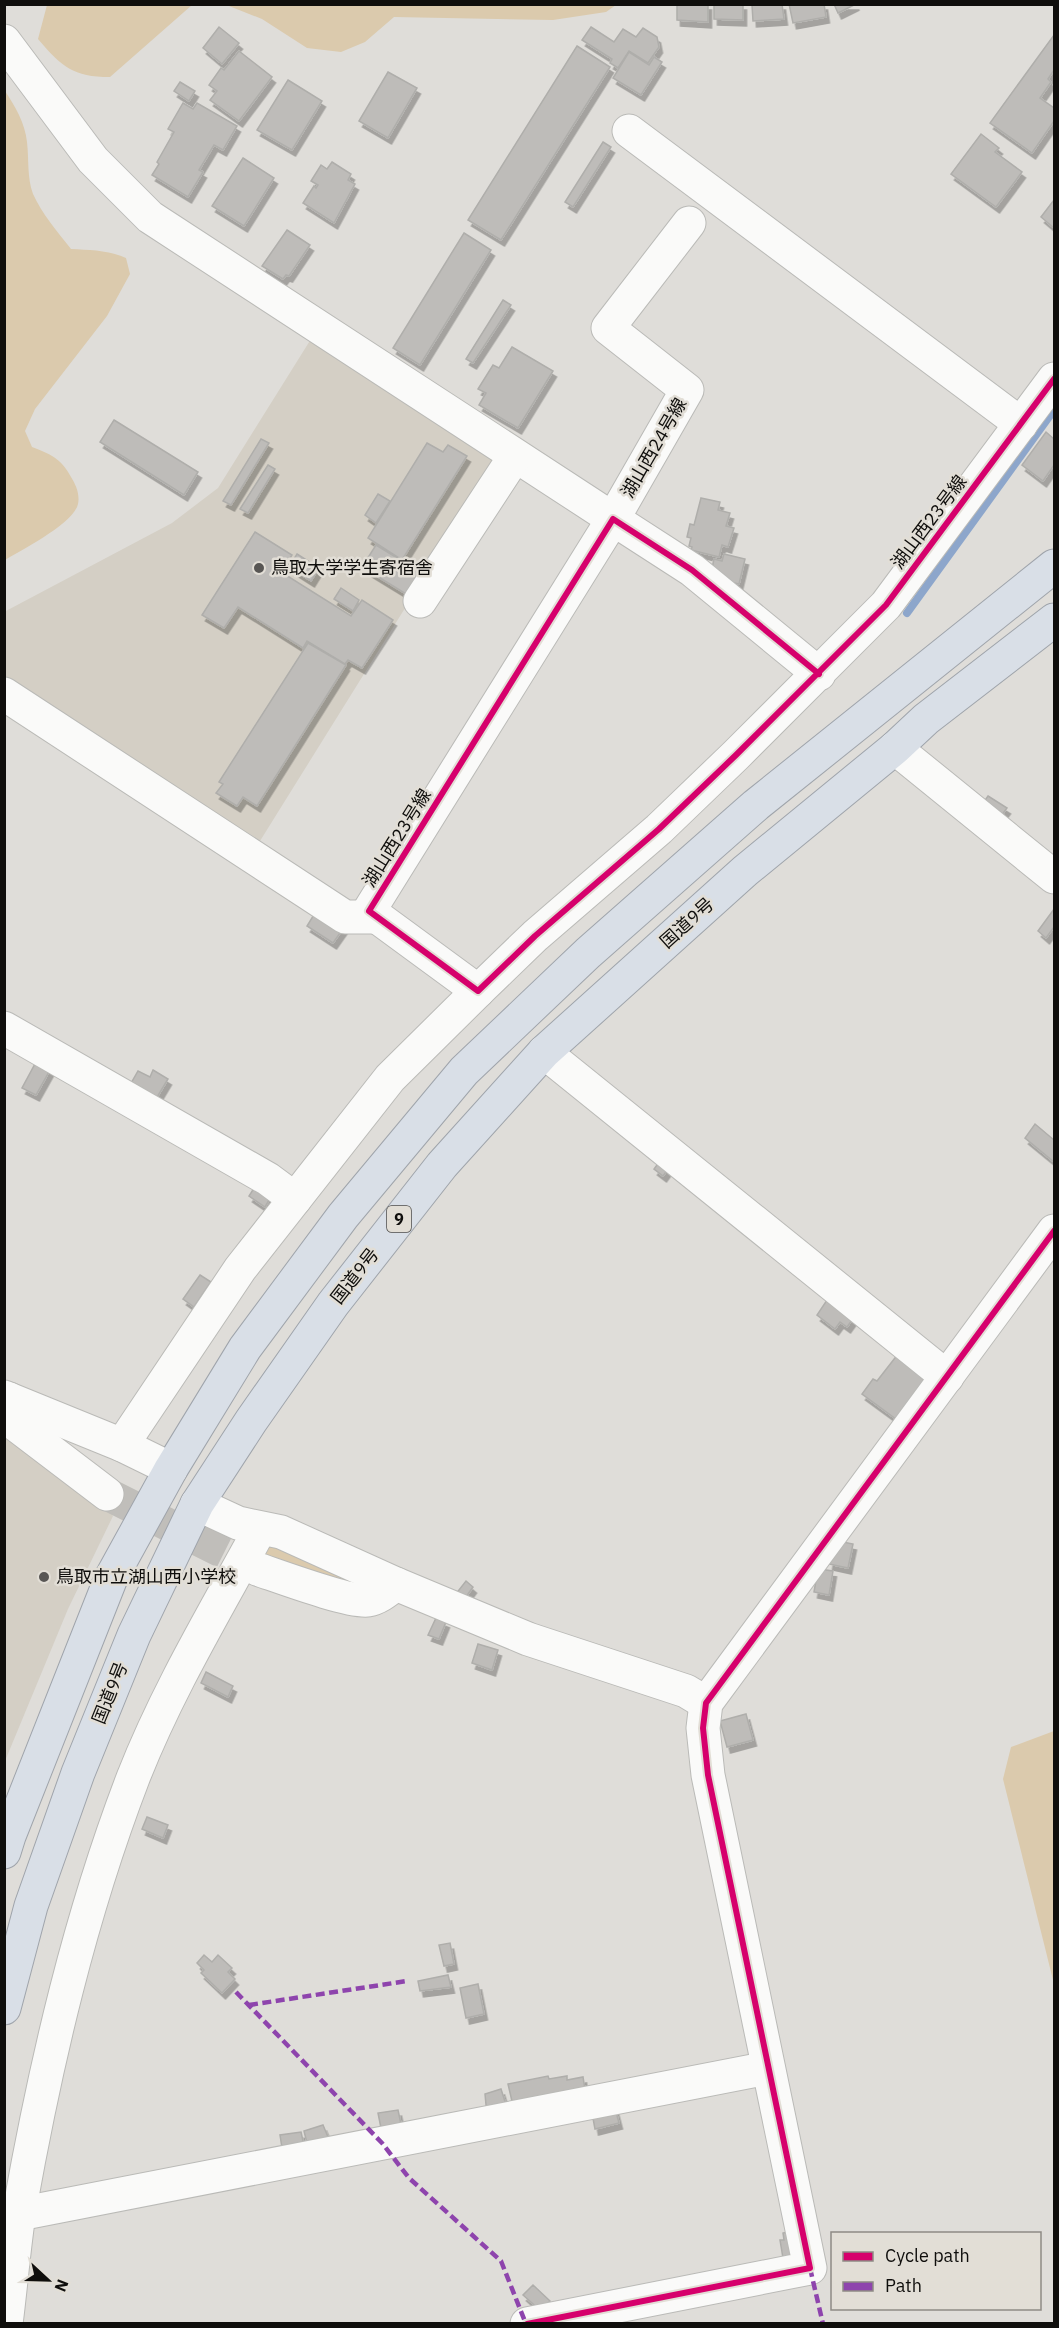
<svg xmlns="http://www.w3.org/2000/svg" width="1059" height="2328" font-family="'IBM Plex Sans','Noto Sans JP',sans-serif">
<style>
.built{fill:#d4cfc5}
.green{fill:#dbcaad}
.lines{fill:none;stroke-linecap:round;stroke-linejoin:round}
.stream{stroke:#8da6cb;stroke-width:8}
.building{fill:#bebcb9;stroke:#afaeab;stroke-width:1.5;filter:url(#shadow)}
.minor-tunnel{stroke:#c0beba;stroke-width:33;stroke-dasharray:33 16;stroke-linecap:butt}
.minor-casing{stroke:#babab7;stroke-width:35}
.highway-casing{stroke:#9fa4ab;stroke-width:35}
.minor{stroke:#fafaf9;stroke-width:33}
.highway{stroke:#d9dfe7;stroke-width:33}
.quiet{stroke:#8e44ad;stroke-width:4.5;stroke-dasharray:9 4.5;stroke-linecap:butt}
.cycleway-casing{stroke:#e2ded6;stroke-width:10}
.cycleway{stroke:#d6006c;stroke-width:6}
.poi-dot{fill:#585654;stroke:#e2ded6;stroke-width:2}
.labels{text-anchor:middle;stroke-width:5;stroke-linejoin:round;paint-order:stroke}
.shield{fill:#e2ded6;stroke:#4e4c49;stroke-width:1.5}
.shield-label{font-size:16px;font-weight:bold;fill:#0f0e0c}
.street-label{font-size:18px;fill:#0f0e0c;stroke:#e2ded6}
.poi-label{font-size:18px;fill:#0f0e0c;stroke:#e2ded6;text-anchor:start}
</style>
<defs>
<filter id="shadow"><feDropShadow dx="3.5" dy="6" stdDeviation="0" flood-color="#0004"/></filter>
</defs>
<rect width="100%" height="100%" fill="#dfddd9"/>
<!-- built -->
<g class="built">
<path d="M311,339L496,462L260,841L5,677L4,612L172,523L218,488Z"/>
<path d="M5,1417L109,1510L113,1516L68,1609L5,1761Z"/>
</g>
<!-- green -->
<g class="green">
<path d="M47,5V4L192,5L110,77C73,77 62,67 38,39Z"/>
<path d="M208,5L616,4V5L606,12L553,20L394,17L365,42L341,52L307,48L262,19L229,6Z"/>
<path d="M5,91C15,106 25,123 27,142C29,159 27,178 33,194C42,214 57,231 71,249C90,250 108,250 126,258L130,274L107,316L35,409L25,431L32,447C50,454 61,458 71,477C76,485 80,494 78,504C74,523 22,550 5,560Z"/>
<path d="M270,1542L379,1588L260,1561Z"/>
<path d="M1054,1731V1984L1003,1779L1011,1747Z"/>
</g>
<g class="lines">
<!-- stream -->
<path class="stream" d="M907,613L1054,410"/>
</g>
<!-- building -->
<g class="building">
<path d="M677,4H708V22L677,20Z"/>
<path d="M714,4H743V20L714,19Z"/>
<path d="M782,4L784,19L753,21L752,5L750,4Z"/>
<path d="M789,4H824L826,17L793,23Z"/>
<path d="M834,4H856L838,13Z"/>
<path d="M219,27L239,43L222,64L203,48Z"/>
<path d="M591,27L614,42L623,29L636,37L643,28L657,37L659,47L648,63L629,51L618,68L610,63L612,59L582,40Z"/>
<path d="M1054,35V70L1048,79L1051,82L1040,98L1054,108V121L1032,153L990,123Z"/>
<path d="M577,46L610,67L501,240L468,220Z"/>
<path d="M239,51L272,77L239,121L210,100L217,91L209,85L221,68L224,70Z"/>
<path d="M629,52L649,65L654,57L662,62L641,95L613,78Z"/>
<path d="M388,72L417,88L388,138L359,121Z"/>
<path d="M288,80L322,101L292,150L257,130Z"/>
<path d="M180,82L195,91L189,101L174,91Z"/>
<path d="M183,103L193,109L197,103L237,126L223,150L214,145L199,170L203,172L188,197L152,175L159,164L157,162L174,132L168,129Z"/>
<path d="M981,134L999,148L995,152L1022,172L996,207L951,174Z"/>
<path d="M603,142L611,147L573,207L565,202Z"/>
<path d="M243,158L274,178L244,226L212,206Z"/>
<path d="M332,162L351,174L348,180L355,184L334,223L303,203L314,186L316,188L318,185L311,181L321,165L327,169Z"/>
<path d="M1054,200V228L1041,217Z"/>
<path d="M287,230L310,245L289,276L286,275L283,279L262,266Z"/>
<path d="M464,233L491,250L420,365L393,348Z"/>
<path d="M503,300L511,305L473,363L466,359Z"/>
<path d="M512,347L553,371L518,428L479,405L486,393L478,389L493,365L499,368Z"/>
<path d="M114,420L198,472L184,495L100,442Z"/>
<path d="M1046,432L1054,439V465L1043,481L1022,465Z"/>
<path d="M261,439L269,443L231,505L223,501Z"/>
<path d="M427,443L443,452L448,445L467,456L402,560L368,538Z"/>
<path d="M268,465L275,469L248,513L240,509Z"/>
<path d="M378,494L390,501L376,523L365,515Z"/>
<path d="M701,498L720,502L718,510L730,513L726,526L734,528L728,547L722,545L719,557L691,550L692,547L689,546L691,538L687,537L690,524L694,525Z"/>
<path d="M255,532L292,555L281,572L351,616L362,600L393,620L362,668L348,660L345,664L307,641L303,648L238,607L224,628L202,615Z"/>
<path d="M376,545L402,561L405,558L428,572L411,597L362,567Z"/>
<path d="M297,554L319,568L311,581L289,567Z"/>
<path d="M724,554L745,559L739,584L720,580L711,573L714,559L722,561Z"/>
<path d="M341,588L359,600L353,611L334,599Z"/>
<path d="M308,643L346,665L257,806L243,797L237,806L216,793L223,784L219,782Z"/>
<path d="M988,796L1007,808L998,820L981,806Z"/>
<path d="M318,908L345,926L333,943L307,926Z"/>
<path d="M1054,909V927L1046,938L1038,931Z"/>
<path d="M36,1062L50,1070L36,1095L22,1088Z"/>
<path d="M153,1070L168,1079L156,1099L130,1085L138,1071L150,1077Z"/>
<path d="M1035,1124L1054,1140V1162L1025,1138Z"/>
<path d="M662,1158L671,1165L663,1176L654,1169Z"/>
<path d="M256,1185L272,1195L265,1207L249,1196Z"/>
<path d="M200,1275L211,1282L194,1307L183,1299Z"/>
<path d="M829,1297L855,1316L847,1327L840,1322L835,1329L817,1315Z"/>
<path d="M898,1354L931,1378L900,1422L862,1394L873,1379L877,1381Z"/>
<path d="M833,1540L853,1544L848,1568L829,1564Z"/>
<path d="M818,1569L833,1571L829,1595L814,1592Z"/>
<path d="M466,1581L473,1587L463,1601L455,1595Z"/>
<path d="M436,1618L446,1622L439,1639L428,1635Z"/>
<path d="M478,1644L498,1650L492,1670L472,1663Z"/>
<path d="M206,1672L233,1686L228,1697L201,1683Z"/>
<path d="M746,1714L753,1740L727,1747L720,1721Z"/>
<path d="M147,1817L168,1825L163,1838L142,1829Z"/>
<path d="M450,1943L454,1964L444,1966L439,1945Z"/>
<path d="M204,1955L212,1962L218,1955L232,1968L228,1972L235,1979L222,1993L201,1973L204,1970L197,1963Z"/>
<path d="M448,1975L451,1987L420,1991L418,1981Z"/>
<path d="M478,1984L484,2014L466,2018L460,1988Z"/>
<path d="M548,2076L549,2079L567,2076V2080L583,2077L586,2096L514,2110L508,2084Z"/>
<path d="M501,2089L508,2111L487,2115L485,2094Z"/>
<path d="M615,2108L619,2123L595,2129L592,2113Z"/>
<path d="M398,2110L402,2129L382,2133L378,2113Z"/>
<path d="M323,2125L328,2137L307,2143L304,2131Z"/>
<path d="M301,2132L305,2150L283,2154L280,2135Z"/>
<path d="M792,2231L797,2255L783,2258L780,2240H784L783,2233Z"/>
<path d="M533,2285L550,2301L541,2311L523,2295Z"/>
</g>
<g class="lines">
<!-- minor-tunnel -->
<path class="minor-tunnel" d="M107,1494L257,1569"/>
<!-- minor casing -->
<g class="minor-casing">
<g id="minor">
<path d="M4,41L93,160L150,217L613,519L687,390L608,328L689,223"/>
<path d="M629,131L1021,424"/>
<path d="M420,601L515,456"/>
<path d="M819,674L692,570L613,519L369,911L478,991L535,936L659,829L736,755L886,605L1054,379"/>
<path d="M4,694L345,917H377"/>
<path d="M895,748L1054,877"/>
<path d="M4,1028L268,1179L295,1199"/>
<path d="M544,1052L947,1377"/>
<path d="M4,1397L122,1445L171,1469"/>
<path d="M9,1399L15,1424L107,1494"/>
<path d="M122,1445L240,1269L390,1078L478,991"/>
<path d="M197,1504L238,1523L281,1532L396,1584L528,1639L686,1691L706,1703"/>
<path d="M257,1569C278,1576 350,1603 368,1600C379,1598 388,1590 396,1584"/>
<path d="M19,2214L768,2068"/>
<path d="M6,2324C11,2285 14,2245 20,2207C46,2062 80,1916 133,1778C167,1691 216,1610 260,1529"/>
<path d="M527,2324L810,2268L708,1775L703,1728L706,1703L1054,1231"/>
</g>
</g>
<!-- highway casing -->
<g class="highway-casing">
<g id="highway">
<path d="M4,1852L9,1836L111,1578L171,1469L245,1348L343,1216L464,1071L588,953L756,805L1054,566"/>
<path d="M4,2008L31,1906L78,1773L134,1635L197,1504L251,1421L333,1304L442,1165L544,1052L745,871L895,748L926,719L1054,620"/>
</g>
</g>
<!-- minor -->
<use href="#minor" class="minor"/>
<!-- highway -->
<use href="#highway" class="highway"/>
<!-- quiet -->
<g class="quiet">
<path d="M236,1992L382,2143L409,2178L501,2261L526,2324"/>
<path d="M249,2005L407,1981"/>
<path d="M810,2268L823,2324"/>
</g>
<!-- cycleway casing -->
<g class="cycleway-casing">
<g id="cycleway">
<path d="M819,674L692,570L613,519L369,911L478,991L535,936L659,829L736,755L886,605L1054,379"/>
<path d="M527,2324L810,2268L708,1775L703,1728L706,1703L1054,1231"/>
</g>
</g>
<!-- cycleway -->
<use href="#cycleway" class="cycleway"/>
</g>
<!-- markers -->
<g class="poi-dot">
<circle cx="259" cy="568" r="6"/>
<circle cx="44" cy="1577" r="6"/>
</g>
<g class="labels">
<!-- shield labels -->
<rect class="shield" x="387" y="1206" width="24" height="26" rx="4.5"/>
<g class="shield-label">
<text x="399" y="1225">9</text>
</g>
<!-- street labels -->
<g class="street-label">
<text transform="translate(654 448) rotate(-60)" y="6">湖山西24号線</text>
<text transform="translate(929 522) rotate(-53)" y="6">湖山西23号線</text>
<text transform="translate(397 838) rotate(-58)" y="6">湖山西23号線</text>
<text transform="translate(687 923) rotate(-42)" y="6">国道9号</text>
<text transform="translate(355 1276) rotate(-52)" y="6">国道9号</text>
<text transform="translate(110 1693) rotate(-68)" y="6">国道9号</text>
</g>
<!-- poi labels -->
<g class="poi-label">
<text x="271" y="574">鳥取大学学生寄宿舎</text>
<text x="56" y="1583">鳥取市立湖山西小学校</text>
</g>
</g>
<!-- border -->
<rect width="1059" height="2328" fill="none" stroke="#0f0e0c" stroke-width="12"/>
<!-- legend -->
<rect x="831" y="2232" width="210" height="78" fill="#e2ded6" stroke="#8e8b85" stroke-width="1.5"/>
<rect x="843" y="2252" width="30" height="9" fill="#d6006c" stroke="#8e8b85" stroke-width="1.5"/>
<text x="885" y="2262" font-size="18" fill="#0f0e0c">Cycle path</text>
<rect x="843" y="2282" width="30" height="9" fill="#8e44ad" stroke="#8e8b85" stroke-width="1.5"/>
<text x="885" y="2292" font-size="18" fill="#0f0e0c">Path</text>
<!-- north arrow -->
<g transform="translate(48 2280) rotate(112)" stroke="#e2ded6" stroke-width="4.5" paint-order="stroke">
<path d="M0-4.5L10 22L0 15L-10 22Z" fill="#0f0e0c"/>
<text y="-9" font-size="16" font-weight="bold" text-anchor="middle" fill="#0f0e0c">N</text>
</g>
</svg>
